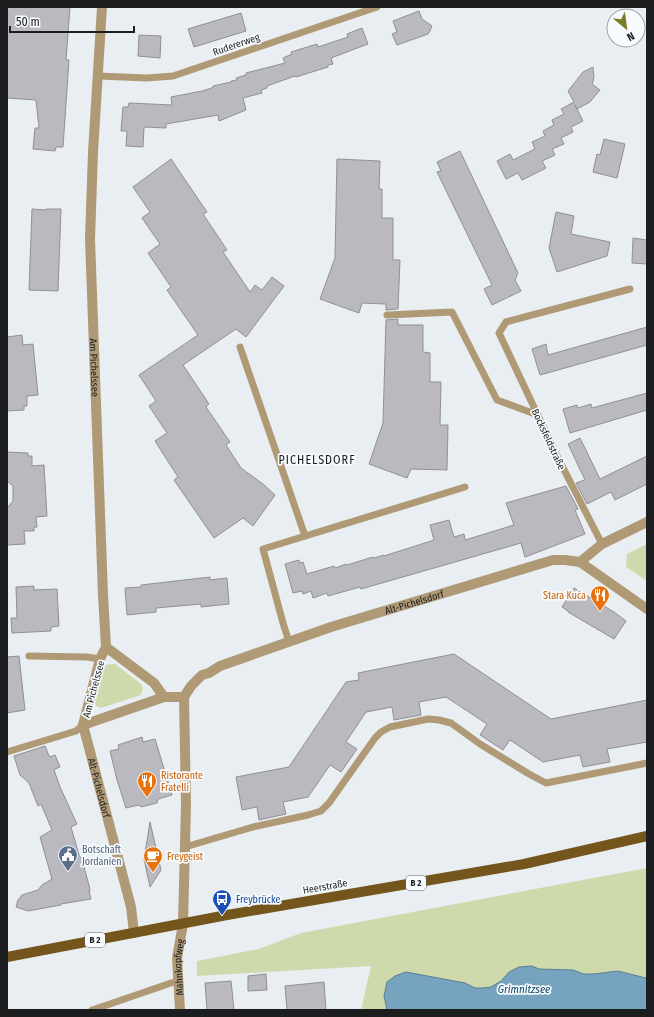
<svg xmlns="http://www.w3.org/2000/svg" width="654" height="1017" font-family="'Fira Sans Condensed',sans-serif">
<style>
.green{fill:#cfdaac}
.water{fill:#76a4bf;stroke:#5b7c8f}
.building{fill:#bab9bf;stroke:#908f95}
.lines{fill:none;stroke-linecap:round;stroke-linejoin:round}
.lane{stroke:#b09a76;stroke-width:7}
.street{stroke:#b09a76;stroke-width:10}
.primary{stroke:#74551b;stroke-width:10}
.labels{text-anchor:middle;stroke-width:3.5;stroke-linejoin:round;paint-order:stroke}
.shield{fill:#f8fbfe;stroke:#5d6061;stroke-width:1}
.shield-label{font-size:9px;font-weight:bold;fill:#1b1d1e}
.street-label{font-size:10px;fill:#1b1d1e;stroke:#f8fbfe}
.food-label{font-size:10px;fill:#c56008;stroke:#f8fbfe;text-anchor:start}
.service-label{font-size:10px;fill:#4e5e75;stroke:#f8fbfe;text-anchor:start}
.transit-label{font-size:10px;fill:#164399;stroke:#f8fbfe;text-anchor:start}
.water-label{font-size:11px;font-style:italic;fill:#0e4966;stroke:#f8fbfe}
.quarter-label{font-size:12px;letter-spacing:1px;fill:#1b1d1e;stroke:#f8fbfe}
</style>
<rect width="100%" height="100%" fill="#e9eef3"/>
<!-- green -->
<g class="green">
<path d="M647,544V581L626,567L627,554Z"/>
<path d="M115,664L141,684L143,689L141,695L101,708L96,706L94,700L104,665Z"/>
<path d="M647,868V978L618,971L594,974H584L573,970L539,969L532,966L519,967L509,972L501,981L491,987L483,988H475L465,983L406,972L384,996L387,1010H361L371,966L197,976V961L259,949L301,933Z"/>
</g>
<!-- water -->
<path class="water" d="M532,966L539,969L573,970L584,974H594L618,971L646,978H647V1010H387L384,996L387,982L395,976L406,972L465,983L475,988H483L491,987L501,981L509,972L519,967Z"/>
<!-- building -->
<g class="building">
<path d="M7,7H70L66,60H69L63,147H56L55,151L33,149L35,128H39L36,100L7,98Z"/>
<path d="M419,11L422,19L432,26L430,31L428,34L397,45L392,34L397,32L393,21Z"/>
<path d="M241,13L246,31L194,47L188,29Z"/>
<path d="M362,28L368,44L331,58L333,64L328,65V67L296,77L295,76L267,86V88L261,90L262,93L243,98L246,110L219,121L218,115L166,124V128L144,127L143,147L126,146L127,131H121L123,107H128L129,103L172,105L171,97L202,91L212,88L213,86L231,82V81L237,80L236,78L246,75V73L285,63L283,58L292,54L291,52L317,44L318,47L348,37L347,34Z"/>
<path d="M139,35L161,36L160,58L138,56Z"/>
<path d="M593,67L594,78L592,84L600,90L590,102L577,109L575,105L583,121L571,127L573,132L561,138L564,144L552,149L555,155L542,161L546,168L522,180L518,173L506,179L497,161L510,154L513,160L535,149L532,142L545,136L543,131L554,125L552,120L564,114L561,109L574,102L568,91L583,72Z"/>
<path d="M604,139L625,144L617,178L593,172L597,154L600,155Z"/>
<path d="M460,151L518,273L515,280L521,291L492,305L484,289L492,285L437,172L441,171L437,162Z"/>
<path d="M171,159L207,212L203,214L227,250L223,252L250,292L255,285L262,290L272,277L284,286L246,337L236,329L183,365L209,404L206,407L230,442L226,445L241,468L263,484L275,495L253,526L243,518L214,538L174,480L178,477L155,441L167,433L149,406L156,401L139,375L198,335L167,290L171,287L148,253L160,244L142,218L150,212L133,187Z"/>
<path d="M337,159L380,161L379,189H382V218H393V260H400L398,309L386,310V304L362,303L359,313L320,299L335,258Z"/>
<path d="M32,209L46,210V209H61L58,291L29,290Z"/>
<path d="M556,212L574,216L571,234L610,242L607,256L557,272L549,248Z"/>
<path d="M633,238L647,240V264L632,263Z"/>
<path d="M398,319V325H423V352L430,353V382H441L440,425H448L447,470L411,469L407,478L369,464L383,423L386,320Z"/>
<path d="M647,327V345L540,375L532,349L546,344L548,355Z"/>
<path d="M22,335L23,345L33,344L38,395L27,396V406H24V410L7,411V337Z"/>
<path d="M647,393V410L570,433L563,409L577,405L578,408L591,404L592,408Z"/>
<path d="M580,438L600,479L647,456V484L615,500L611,492L587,504L576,483L585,480L568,444Z"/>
<path d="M7,452L28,453V456H32V466L44,465L47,516L36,517L37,527H34V531H24L25,544L7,545V508L13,501V486L7,481Z"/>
<path d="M566,486L578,509L575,510L585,534L533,554L525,557L521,543L361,589L360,587L328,596L327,593L313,598L311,591L303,594L302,591L293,593L285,564L299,560L300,563L303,562L307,574L334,566L335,568L346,564L347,565L373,557L374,558L384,555V556L434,540L430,525L449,520L454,537L464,534L465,540L514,525L506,503Z"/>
<path d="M210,577V580L227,578L229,604L201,607V604L156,608V612L127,615L125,588L141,587V585Z"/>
<path d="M34,586V590L57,589L59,626L51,627V631L12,633L11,618H17L16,587Z"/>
<path d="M574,588L614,612L626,621L614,639L568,612V611L562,607Z"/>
<path d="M454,654L551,719L647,700V742L607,749L610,762L583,767L580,755L543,762L510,740L503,750L480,735L487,724L446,697L419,702L421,715L394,720L392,707L366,712L346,742L357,749L341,772L330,765L308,797L283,802L286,814L259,820L257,807L242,810L236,777L289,767L346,682L359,680L358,673Z"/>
<path d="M19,656L25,710L7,713V657Z"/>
<path d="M142,737L143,742L155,739L172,795L158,799L157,803L141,807L139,805L126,808L117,780L110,751L119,749L118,745Z"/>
<path d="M45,746L49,756H50V757L55,755L60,767L55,769V770H54L60,787L77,824L71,827L79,855L82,860L89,885L90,891H89L91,899L61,904V905L28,911L16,907L18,900L22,895L38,890L42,885L52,879L40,837L52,830L41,804L38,806L29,783L20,775L14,756Z"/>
<path d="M150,822L161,870L150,887L144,859Z"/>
<path d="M266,974L267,990L248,991V976Z"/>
<path d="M231,981L234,1010H207L205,983Z"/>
<path d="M324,982L326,1010H287L285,986Z"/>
</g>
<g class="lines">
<!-- lane -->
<g class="lane">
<path d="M98,76L147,78L173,76L377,7"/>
<path d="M387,315L452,312L497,400L538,415"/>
<path d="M240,347L305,536"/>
<path d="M602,544L558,458L499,333L506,322L630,289"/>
<path d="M289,642L283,623L263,549L465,487"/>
<path d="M29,656L87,657L100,659"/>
<path d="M7,752L76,731L83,725"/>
<path d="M185,847L253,827L308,815L321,811L329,803L375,738L381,732L390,727L428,719L439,720L451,723L480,744L529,774L546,783L647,763"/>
<path d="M92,1010L107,1005L171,983L178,981"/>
</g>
<!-- street -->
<g class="street">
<path id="s1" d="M102,7L93,152L90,239L103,595L106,647L100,659L83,725L131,907L134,933"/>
<path d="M580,562L602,544L647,522"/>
<path d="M106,647L154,683L164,697"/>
<path d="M83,725L164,697H184"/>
<path id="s2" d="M180,1010L177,958L183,924L186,805L184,697L191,686L202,675L209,673L220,666L331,627L553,560H565L580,562L590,569L647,609"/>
</g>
<!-- primary -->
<path class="primary" d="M7,957L227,915L524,864L647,836"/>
</g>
<!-- icons -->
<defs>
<g id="restaurant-pin" transform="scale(1)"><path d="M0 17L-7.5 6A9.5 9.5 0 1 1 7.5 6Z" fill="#e8710a" stroke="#f8fbfe"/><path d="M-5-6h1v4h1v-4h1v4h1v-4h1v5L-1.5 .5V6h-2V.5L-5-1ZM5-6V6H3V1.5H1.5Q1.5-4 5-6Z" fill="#fff"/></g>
<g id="civic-pin" transform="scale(1)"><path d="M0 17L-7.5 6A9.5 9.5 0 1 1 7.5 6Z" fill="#5c6f8a" stroke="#f8fbfe"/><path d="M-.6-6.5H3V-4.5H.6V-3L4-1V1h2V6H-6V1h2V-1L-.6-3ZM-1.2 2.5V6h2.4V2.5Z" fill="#fff"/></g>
<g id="cafe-pin" transform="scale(1)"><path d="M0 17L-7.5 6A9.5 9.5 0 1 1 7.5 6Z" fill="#e8710a" stroke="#f8fbfe"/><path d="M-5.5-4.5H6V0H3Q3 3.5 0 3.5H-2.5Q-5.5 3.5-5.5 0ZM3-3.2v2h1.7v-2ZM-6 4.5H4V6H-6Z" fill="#fff"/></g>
<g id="bus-pin" transform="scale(1)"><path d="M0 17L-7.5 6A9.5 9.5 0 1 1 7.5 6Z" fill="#1a4fb4" stroke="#f8fbfe"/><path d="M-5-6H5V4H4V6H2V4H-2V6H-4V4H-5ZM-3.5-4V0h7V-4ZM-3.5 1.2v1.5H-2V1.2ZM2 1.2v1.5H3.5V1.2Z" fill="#fff"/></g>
</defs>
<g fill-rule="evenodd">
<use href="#restaurant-pin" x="600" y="595"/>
<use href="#restaurant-pin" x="147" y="781"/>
<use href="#civic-pin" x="68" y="855"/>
<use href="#cafe-pin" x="153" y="856"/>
<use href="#bus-pin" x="222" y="899"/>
</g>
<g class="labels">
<!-- shield labels -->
<g class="shield">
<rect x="406" y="876" width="20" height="14" rx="3"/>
<rect x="85" y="933" width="20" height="14" rx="3"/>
</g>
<g class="shield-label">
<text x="416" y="886">B 2</text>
<text x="95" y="943">B 2</text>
</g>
<!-- street labels -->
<g class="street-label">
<text transform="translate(236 44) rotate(-19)" y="4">Rudererweg</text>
<text dy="4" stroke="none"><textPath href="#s1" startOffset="361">Am Pichelssee</textPath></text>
<text transform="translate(549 439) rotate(65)" y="4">Bocksfeldstraße</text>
<text dy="4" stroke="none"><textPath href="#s2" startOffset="567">Alt-Pichelsdorf</textPath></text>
<text transform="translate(93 689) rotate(-75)" y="4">Am Pichelssee</text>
<text dy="4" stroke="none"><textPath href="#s1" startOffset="787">Alt-Pichelsdorf</textPath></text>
<text transform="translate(325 886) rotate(-10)" y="4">Heerstraße</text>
<text dy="4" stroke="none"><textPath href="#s2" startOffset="43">Mahnkopfweg</textPath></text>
</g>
<!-- food labels -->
<g class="food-label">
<text x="586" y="599" text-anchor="end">Stara Kuća</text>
<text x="161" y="779">Ristorante<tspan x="161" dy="12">Fratelli</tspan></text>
<text x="167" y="860">Freygeist</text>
</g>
<!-- service labels -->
<g class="service-label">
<text x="82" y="853">Botschaft<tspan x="82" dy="12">Jordanien</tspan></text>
</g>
<!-- transit labels -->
<g class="transit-label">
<text x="236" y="903">Freybrücke</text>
</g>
<!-- water labels -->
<g class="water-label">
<text x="524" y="993">Grimnitzsee</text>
</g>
<!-- quarter labels -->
<g class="quarter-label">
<text x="317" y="464">PICHELSDORF</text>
</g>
</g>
<!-- border -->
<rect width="654" height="1017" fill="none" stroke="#1b1d1e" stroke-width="16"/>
<!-- north arrow -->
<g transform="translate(626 28) rotate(151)"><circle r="19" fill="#f8fbfe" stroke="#a0a2a4"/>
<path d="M0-3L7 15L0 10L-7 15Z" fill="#7a7d26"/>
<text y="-6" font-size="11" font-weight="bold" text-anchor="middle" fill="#1b1d1e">N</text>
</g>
<!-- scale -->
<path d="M10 26v6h124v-6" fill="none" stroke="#1b1d1e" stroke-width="2"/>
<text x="16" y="26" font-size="12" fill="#1b1d1e" stroke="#f8fbfe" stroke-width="3" paint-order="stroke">50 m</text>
</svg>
